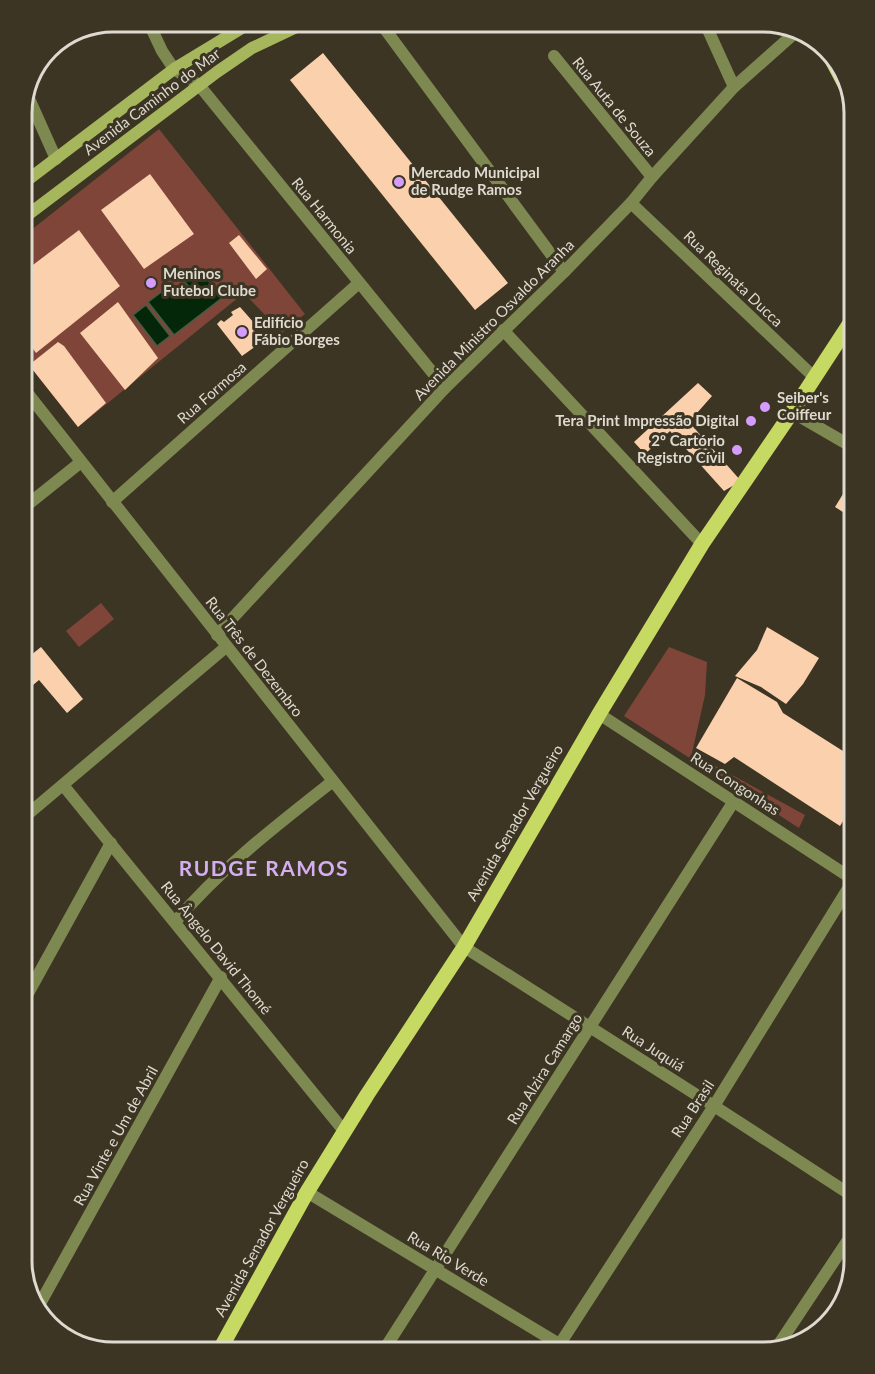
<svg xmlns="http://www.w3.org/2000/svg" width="875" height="1374" font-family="Lato,sans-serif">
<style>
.green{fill:#7e4538}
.water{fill:#042709;stroke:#455d44;stroke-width:1.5}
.building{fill:#fbd0ad}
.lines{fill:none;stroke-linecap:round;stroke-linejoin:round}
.minor{stroke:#7e8851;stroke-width:12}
.secondary{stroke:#a6b65c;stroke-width:12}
.primary{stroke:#c6d962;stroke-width:15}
.poi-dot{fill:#d39cfd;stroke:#3c3524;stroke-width:2}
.labels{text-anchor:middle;stroke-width:6;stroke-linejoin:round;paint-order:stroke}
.street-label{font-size:15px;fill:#dedacf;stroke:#3c3524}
.poi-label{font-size:15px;font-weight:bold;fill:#dedacf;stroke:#3c3524;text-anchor:start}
.district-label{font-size:21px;font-weight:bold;letter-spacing:1.5px;fill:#d3aef1;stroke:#3c3524}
.rim{fill:none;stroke:#dedacf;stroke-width:3}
</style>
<rect width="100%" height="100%" fill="#3c3524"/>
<!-- green -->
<g class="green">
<path d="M159,129L305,314L282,333L244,293L78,427L21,355V238Z"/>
<path d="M101,603L114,619L79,647L66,631Z"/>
<path d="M669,647L707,662L705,695L692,753L805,815L799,828L624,716Z"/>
</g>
<!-- water -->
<g class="water">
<path d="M199,268L222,298L174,335L148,302L168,287L181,293L189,287L183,280Z"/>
<path d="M146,305L170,336L157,346L133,315Z"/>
</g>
<!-- building -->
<g class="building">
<path d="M323,53L508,283L475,310L290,80Z"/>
<path d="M150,174L194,234L144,269L101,210Z"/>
<path d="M79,230L120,286L36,353L21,332V274Z"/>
<path d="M239,235L267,269L256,279L229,243Z"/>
<path d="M118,302L158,358L125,390L80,333Z"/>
<path d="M240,307L255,324L253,326L266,339L242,356L217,324L221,320L224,322L233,315L231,312Z"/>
<path d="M58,342L64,346L106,403L78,427L29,365Z"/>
<path d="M698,383L712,396L689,422L741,481L724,491L670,431L645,454L634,442Z"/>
<path d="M851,481L854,483V519L835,507Z"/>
<path d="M767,627L819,658L803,684L786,704L761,687L735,676L757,650Z"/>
<path d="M41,647L83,699L67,713L39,680L21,695V663Z"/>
<path d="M737,678L777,702L783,713L854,758V803L840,826L734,757L725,764L696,748Z"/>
<path d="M244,1342L256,1353H237Z"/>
</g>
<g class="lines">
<!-- minor -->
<g class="minor">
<path d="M148,21L162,51L174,69L199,85L445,388"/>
<path d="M379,21L564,272"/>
<path d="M704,21L734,87"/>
<path d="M554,56L652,177"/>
<path d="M27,94L56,159"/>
<path d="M631,203L814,377"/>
<path d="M503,330L702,544"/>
<path d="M21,385L464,947L714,1106L854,1197"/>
<path d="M792,412L854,448"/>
<path d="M112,502L359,283"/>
<path d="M21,510L81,462"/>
<path d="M217,635L445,388L564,272L631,203L652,177L734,87L797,31"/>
<path d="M599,714L854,880"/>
<path d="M63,785L344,1131"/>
<path d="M21,820L226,647"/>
<path d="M175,922C221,868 277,825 333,781"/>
<path d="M21,1006L111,843"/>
<path d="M307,1192L574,1353"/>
<path d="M37,1309L221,977"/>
<path d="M775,1350L854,1231"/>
<path d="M382,1353L734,801"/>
<path d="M554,1353L714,1106L854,879"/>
</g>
<!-- secondary -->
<g class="secondary">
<path d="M21,185L174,69L240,29L256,21"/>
<path d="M21,220L217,72L252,48L309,21"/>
</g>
<!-- primary -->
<g class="primary">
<path d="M829,54L850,94"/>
<path d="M218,1353L307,1192L367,1095L464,947L599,714L702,544L792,412L854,317"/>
</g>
</g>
<!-- markers -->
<g class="poi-dot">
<circle cx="399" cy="182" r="6"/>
<circle cx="151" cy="283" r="6"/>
<circle cx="242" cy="332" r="6"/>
<circle cx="765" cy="407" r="6"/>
<circle cx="751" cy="421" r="6"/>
<circle cx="737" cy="450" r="6"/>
</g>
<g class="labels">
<!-- street labels -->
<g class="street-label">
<text transform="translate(152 102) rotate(-37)" y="5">Avenida Caminho do Mar</text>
<text transform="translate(614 107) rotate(51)" y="5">Rua Auta de Souza</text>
<text transform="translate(324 216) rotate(51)" y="5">Rua Harmonia</text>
<text transform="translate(733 279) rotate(44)" y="5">Rua Reginata Ducca</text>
<text transform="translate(494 320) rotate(-45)" y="5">Avenida Ministro Osvaldo Aranha</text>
<text transform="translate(212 393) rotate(-41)" y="5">Rua Formosa</text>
<text transform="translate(254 657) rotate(52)" y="5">Rua Três de Dezembro</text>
<text transform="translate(735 784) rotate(33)" y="5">Rua Congonhas</text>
<text transform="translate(515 823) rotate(-60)" y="5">Avenida Senador Vergueiro</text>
<text transform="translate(216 948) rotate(51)" y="5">Rua Ângelo David Thomé</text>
<text transform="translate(653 1049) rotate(33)" y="5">Rua Juquiá</text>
<text transform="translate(545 1069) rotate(-58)" y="5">Rua Alzira Camargo</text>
<text transform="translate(693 1109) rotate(-57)" y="5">Rua Brasil</text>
<text transform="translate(116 1136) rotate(-61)" y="5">Rua Vinte e Um de Abril</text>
<text transform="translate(262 1238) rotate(-61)" y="5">Avenida Senador Vergueiro</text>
<text transform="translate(448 1259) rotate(31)" y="5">Rua Rio Verde</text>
</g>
<!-- poi labels -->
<g class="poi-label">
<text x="411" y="178">Mercado Municipal<tspan x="411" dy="17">de Rudge Ramos</tspan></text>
<text x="163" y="279">Meninos<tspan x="163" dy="17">Futebol Clube</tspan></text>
<text x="254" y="328">Edifício<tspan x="254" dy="17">Fábio Borges</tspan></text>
<text x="777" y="403">Seiber's<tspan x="777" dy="17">Coiffeur</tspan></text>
<text x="739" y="426" text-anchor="end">Tera Print Impressão Digital</text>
<text x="725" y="446" text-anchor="end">2º Cartório<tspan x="725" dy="17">Registro Cívil</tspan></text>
</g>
<!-- district labels -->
<g class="district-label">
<text x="264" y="876">RUDGE RAMOS</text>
</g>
</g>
<!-- crop -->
<path d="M0 0H875V1374H0ZM113 32H763A81 81 0 0 1 844 113V1261A81 81 0 0 1 763 1342H113A81 81 0 0 1 32 1261V113A81 81 0 0 1 113 32Z" fill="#3c3524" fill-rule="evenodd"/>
<path class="rim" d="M113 32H763A81 81 0 0 1 844 113V1261A81 81 0 0 1 763 1342H113A81 81 0 0 1 32 1261V113A81 81 0 0 1 113 32Z"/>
</svg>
